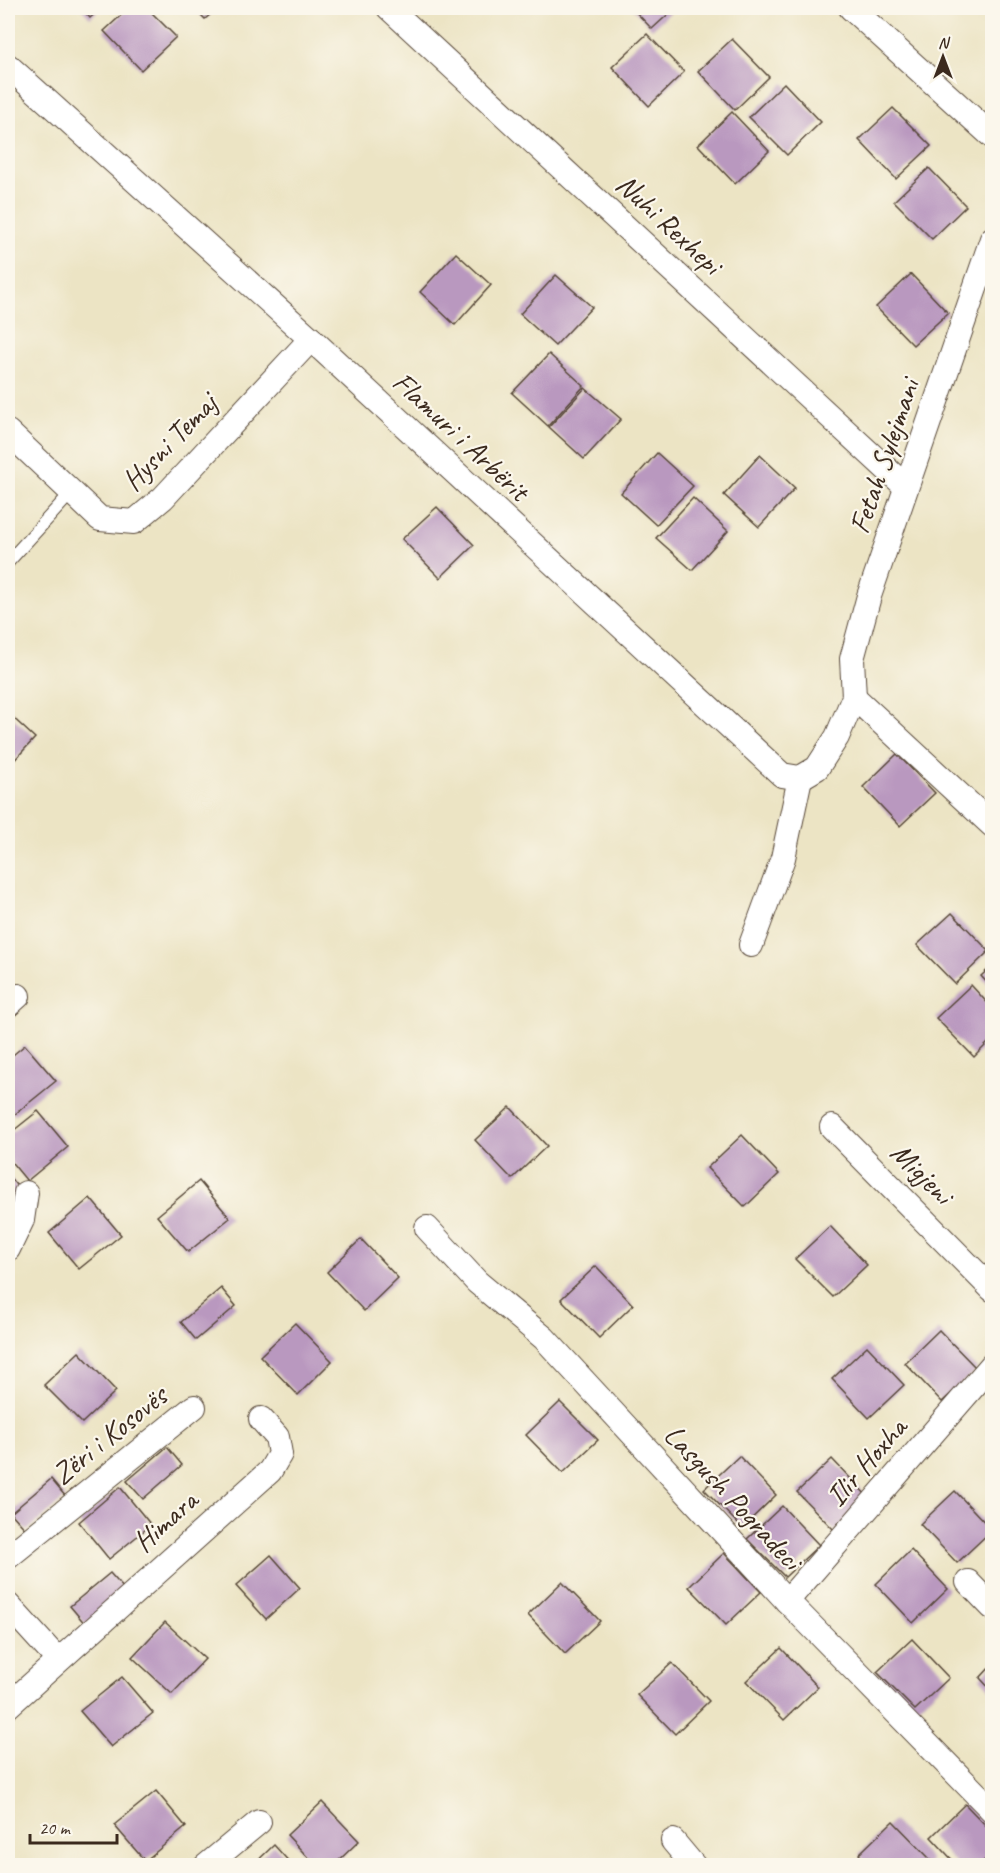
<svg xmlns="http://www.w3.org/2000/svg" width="1000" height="1873" font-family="Caveat,sans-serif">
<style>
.building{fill:#b998bf}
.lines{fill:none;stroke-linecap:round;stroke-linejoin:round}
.lane-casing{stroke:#564637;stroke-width:14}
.street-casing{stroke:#564637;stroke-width:26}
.lane{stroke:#fff;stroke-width:12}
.street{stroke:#fff;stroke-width:24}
.labels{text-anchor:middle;stroke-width:4.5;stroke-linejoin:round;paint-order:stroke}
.street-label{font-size:30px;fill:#3b2a1e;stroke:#fbf7ec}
</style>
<rect width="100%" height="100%" fill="#fbf7ec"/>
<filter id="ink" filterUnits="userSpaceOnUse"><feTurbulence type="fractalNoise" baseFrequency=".0167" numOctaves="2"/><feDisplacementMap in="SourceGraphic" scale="12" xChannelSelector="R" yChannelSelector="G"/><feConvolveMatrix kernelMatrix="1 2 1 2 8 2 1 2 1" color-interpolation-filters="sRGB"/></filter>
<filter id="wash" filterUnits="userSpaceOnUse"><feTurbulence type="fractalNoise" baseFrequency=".008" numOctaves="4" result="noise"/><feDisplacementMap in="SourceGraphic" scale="24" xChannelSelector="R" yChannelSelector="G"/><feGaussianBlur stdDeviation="1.35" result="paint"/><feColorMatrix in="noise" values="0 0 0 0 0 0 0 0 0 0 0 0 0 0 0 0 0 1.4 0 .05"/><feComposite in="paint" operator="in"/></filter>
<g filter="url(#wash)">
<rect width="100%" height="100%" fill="#ece4c4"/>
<g id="blocks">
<!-- building -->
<g class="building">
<path d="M81,8H101L90,18Z"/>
<path d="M129,8H147L176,37L141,70L104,31Z"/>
<path d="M194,8H218L205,19Z"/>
<path d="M632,8H675L652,29Z"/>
<path d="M647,34L684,72L649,106L612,67Z"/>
<path d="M732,39L769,77L735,110L698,71Z"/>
<path d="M784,83L821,122L787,155L749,117Z"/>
<path d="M893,108L931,146L896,179L859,140Z"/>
<path d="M732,112L769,151L735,184L698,145Z"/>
<path d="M929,168L966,206L932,239L894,201Z"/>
<path d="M456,253L491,285L455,325L420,292Z"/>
<path d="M911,274L948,313L913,345L876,307Z"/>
<path d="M556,275L592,307L555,346L520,314Z"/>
<path d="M549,354L584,386L548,426L512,393Z"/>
<path d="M585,388L621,419L584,459L549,427Z"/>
<path d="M657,453L693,486L656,525L621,493Z"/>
<path d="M760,455L795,488L759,527L724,495Z"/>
<path d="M693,498L728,531L692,570L656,538Z"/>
<path d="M437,507L474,545L440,578L402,539Z"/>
<path d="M8,713L35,738L8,767Z"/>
<path d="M897,754L935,793L900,826L863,787Z"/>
<path d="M952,913L989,951L955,984L917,945Z"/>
<path d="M992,966V988L981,976Z"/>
<path d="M971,985L992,1008V1039L974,1057L936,1018Z"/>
<path d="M25,1045L56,1081L14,1115L8,1107V1059Z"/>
<path d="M510,1107L547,1146L512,1179L475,1140Z"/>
<path d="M38,1111L68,1147L27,1181L8,1158V1135Z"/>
<path d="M742,1135L779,1174L745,1207L707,1168Z"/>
<path d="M8,1175L20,1190L8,1201Z"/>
<path d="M199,1181L230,1218L188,1252L157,1216Z"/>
<path d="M90,1198L121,1235L79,1269L49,1233Z"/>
<path d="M830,1226L867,1265L833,1297L795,1259Z"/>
<path d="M361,1239L398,1278L364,1311L327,1272Z"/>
<path d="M596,1266L633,1305L599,1338L561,1299Z"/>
<path d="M221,1288L236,1306L196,1340L181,1322Z"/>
<path d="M295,1323L332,1361L298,1395L260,1356Z"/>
<path d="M939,1330L977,1369L942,1402L905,1363Z"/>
<path d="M867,1346L904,1385L869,1418L832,1379Z"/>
<path d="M79,1352L116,1391L82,1423L44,1385Z"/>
<path d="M560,1402L598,1440L563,1473L526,1435Z"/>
<path d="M167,1447L182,1465L143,1499L127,1481Z"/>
<path d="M739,1456L776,1495L742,1528L704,1489Z"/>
<path d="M832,1459L869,1498L835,1531L797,1492Z"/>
<path d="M51,1479L66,1497L27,1531L11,1513Z"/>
<path d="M120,1487L151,1525L109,1559L79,1522Z"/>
<path d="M955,1491L992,1530L957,1563L920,1524Z"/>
<path d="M782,1506L819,1545L785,1577L747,1539Z"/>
<path d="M911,1550L948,1589L913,1623L876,1584Z"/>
<path d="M724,1553L761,1592L726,1625L689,1587Z"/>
<path d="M271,1555L300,1588L266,1619L236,1586Z"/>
<path d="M110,1573L125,1590L86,1625L70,1606Z"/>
<path d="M562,1582L600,1621L565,1654L528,1615Z"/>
<path d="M165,1622L205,1659L172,1694L132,1657Z"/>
<path d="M912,1639L949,1678L915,1710L877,1672Z"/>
<path d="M781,1648L818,1687L784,1720L746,1681Z"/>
<path d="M672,1663L709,1701L675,1734L637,1695Z"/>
<path d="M992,1665V1691L980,1678Z"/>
<path d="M122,1677L153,1713L111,1747L80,1711Z"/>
<path d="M156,1791L186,1827L145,1861L114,1825Z"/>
<path d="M322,1802L359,1841L333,1866H316L287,1835Z"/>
<path d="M965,1804L992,1832V1852L979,1866H958L931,1837Z"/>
<path d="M893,1821L931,1860L925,1866H869L859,1854Z"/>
<path d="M274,1845L293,1866H252Z"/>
</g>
</g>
</g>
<g filter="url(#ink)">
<use href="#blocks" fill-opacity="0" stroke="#564637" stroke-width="1.5"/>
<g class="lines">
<!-- lane casing -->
<g class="lane-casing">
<path id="lane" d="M8,562L71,493"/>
</g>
<!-- street casing -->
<g class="street-casing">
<g id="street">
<path d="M389,8L906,487"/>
<path d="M851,8L992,136"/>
<path d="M8,66L311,339L782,775L800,778L817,768L837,737L854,697L852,659L869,596L992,239"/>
<path d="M8,432L100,519L134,522L163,498L311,339"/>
<path d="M854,697L992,825"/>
<path d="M751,945L783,858L800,778"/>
<path d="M8,1005L18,996"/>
<path d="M832,1127L992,1289"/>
<path d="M427,1228L477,1282L544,1338L787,1601L992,1810"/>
<path d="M8,1249L22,1220L26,1193"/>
<path d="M8,1557L194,1407"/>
<path d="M968,1582L992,1607"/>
<path d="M787,1601L992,1365"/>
<path d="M8,1605L58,1660"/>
<path d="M8,1706L270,1471L280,1454L277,1437L261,1419"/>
<path d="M673,1841L694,1866"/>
<path d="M206,1866L259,1822"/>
</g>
</g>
<!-- lane -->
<use href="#lane" class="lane"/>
<!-- street -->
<use href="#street" class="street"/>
</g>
</g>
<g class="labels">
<!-- street labels -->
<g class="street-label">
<text transform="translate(669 224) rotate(43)" y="10">Nuhi Rexhepi</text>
<text transform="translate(461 436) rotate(43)" y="10">Flamuri i Arbërit</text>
<text transform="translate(169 442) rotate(-46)" y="10">Hysni Temaj</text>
<text transform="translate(884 456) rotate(-71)" y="10">Fetah Sylejmani</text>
<text transform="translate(922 1173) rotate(45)" y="10">Migjeni</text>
<text transform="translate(109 1435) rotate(-39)" y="10">Zëri i Kosovës</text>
<text transform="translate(866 1462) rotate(-49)" y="10">Ilir Hoxha</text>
<text transform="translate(733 1497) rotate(47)" y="10">Lasgush Pogradeci</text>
<text transform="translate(165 1521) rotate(-42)" y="10">Himara</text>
</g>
</g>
<!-- margin -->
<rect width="1000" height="1873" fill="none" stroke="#fbf7ec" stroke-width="30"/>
<!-- north arrow -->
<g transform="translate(943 57)" stroke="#fbf7ec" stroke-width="4.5" paint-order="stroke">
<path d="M0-4.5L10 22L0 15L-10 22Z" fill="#3b2a1e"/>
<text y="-9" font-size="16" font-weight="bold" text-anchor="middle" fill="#3b2a1e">N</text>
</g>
<!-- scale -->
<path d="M30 1834v9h87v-9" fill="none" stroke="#3b2a1e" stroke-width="3"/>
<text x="39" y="1834" font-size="18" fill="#3b2a1e" stroke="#fbf7ec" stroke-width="4.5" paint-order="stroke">20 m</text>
</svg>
